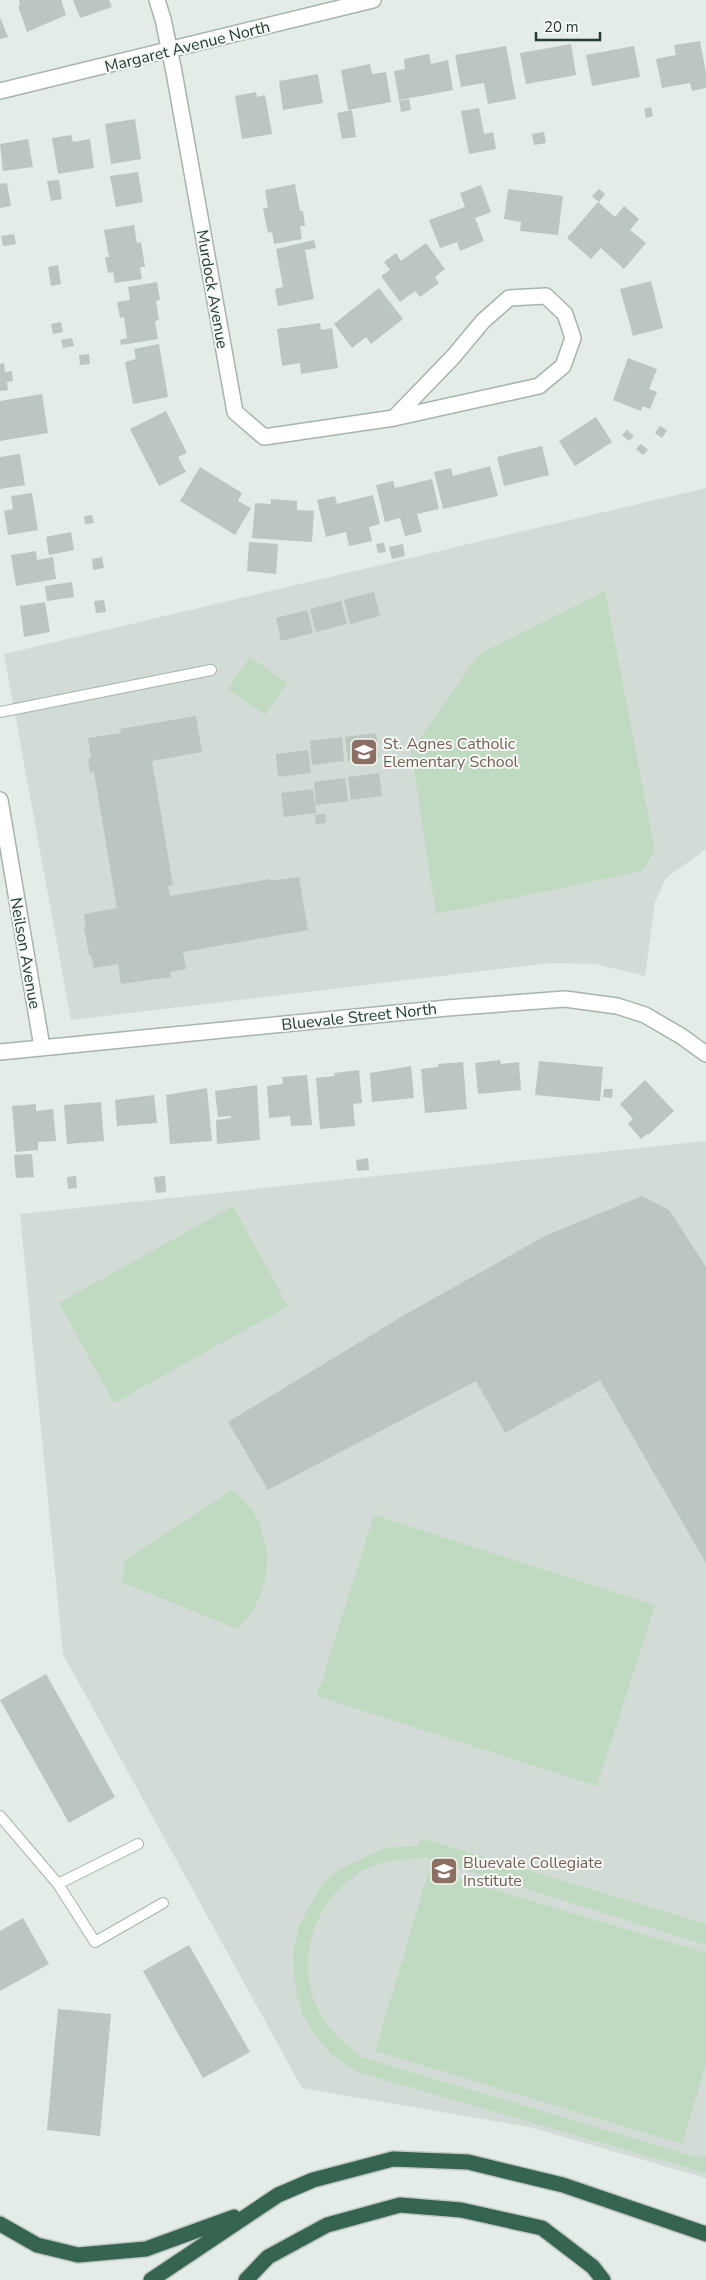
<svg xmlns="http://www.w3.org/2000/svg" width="706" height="2280" font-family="'Nunito Sans',sans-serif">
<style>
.built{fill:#d2dbd5}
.green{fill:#c0dac1}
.building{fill:#bac6bf}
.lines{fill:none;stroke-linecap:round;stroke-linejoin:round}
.lane-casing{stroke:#a7b3ad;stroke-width:12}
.street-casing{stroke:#a7b3ad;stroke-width:18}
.highway-casing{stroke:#c2c8c5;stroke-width:18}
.lane{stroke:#fff;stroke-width:10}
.street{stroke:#fff;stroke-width:15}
.highway{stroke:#356450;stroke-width:15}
.labels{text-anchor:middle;stroke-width:4;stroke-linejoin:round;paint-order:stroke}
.street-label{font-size:16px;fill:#263b31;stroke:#f4f9f5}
.education-label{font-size:16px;fill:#785e54;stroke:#f4f9f5;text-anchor:start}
</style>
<rect width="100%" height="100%" fill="#e4ece7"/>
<!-- built -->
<g class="built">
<path d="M706,488V849L666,878L655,902L645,976L596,964L551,963L71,1020L4,654Z"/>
<path d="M706,1141V2178L529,2127L302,2088L63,1654L20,1214Z"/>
</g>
<!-- green -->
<g class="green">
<path d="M605,591L655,851L642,871L436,914L411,751L479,654Z"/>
<path d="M250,657L287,683L265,715L228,689Z"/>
<path d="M233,1206L288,1306L114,1403L59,1303Z"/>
<path d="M232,1490C238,1496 246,1502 251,1509C271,1538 272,1578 254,1608C250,1616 243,1622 237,1629L122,1582L125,1560Z"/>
<path d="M374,1515L655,1605L597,1786L317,1696Z"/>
<path d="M421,1838L706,1924V1945L427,1858C403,1858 378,1861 357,1874C316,1900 297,1957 315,2003C324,2026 342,2042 361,2057L693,2156L706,2157V2173L357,2072L331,2054L315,2036L303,2015L296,1994L293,1955L299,1925L325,1880L342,1868L384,1848L417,1846Z"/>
<path d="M429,1870L706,1953V2064L682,2144L375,2051Z"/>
</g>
<!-- building -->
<g class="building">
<path d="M19,0H61L66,15L27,32L18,6L20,5Z"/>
<path d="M73,0H109L112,7L80,18Z"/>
<path d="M0,17L8,37L0,39Z"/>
<path d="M700,41L706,73V88L692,91L690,83L662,88L656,59L676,55L674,45Z"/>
<path d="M571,44L576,75L526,84L520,53Z"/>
<path d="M506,46L516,99L488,104L484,83L461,87L455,55Z"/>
<path d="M634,46L640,77L592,86L586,55Z"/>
<path d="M429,54L431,64L448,60L453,90L399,100L394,71L405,69L404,59Z"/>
<path d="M370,64L372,74L386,72L391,102L348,110L341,70Z"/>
<path d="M318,74L323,103L283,110L279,81Z"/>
<path d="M256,92L257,97L265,95L272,134L242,139L235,96Z"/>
<path d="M409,99L411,110L401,112L399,101Z"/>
<path d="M651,107L653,116L646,118L644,109Z"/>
<path d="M479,108L484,134L493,132L496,149L469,154L461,111Z"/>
<path d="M352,110L356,137L342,139L337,113Z"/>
<path d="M135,119L141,159L111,164L105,124Z"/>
<path d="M544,132L546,143L534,145L532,134Z"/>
<path d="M71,135L73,142L90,139L94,168L58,174L52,138Z"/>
<path d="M28,139L33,167L3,171L0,144Z"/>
<path d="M138,172L143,202L116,207L110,176Z"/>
<path d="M59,180L62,199L51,201L47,181Z"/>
<path d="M7,183L11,206L0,208V184Z"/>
<path d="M295,184L300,211H303L305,226H300L302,239L274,244L272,232L268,233L263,208H268L265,190Z"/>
<path d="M481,185L491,212L475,218L484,241L460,251L457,242L440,248L429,220L465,207L460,193Z"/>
<path d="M508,189L563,196L558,235L520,231L521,222L504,219Z"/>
<path d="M599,189L605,194L599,202L592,196Z"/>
<path d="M598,202L615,217L624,206L639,219L630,230L646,243L624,269L601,248L591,259L567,238Z"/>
<path d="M134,225L137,243L141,242L145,267H140L142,279L115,283L113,272L108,273L105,257H109L104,230Z"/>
<path d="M14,234L16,244L3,246L1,236Z"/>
<path d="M314,240L316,248L305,250L314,299L278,306L275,289L283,287L276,249Z"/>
<path d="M426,243L445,269L435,277L439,283L420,297L415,291L400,302L381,276L390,270L384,262L396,253L401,261Z"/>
<path d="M58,265L61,284L51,286L48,267Z"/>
<path d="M651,281L663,328L633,336L620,289Z"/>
<path d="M157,282L160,300L156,301L159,320L155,321L158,339L121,345L120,340L127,338L124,317L120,318L117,302L130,300L128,287Z"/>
<path d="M379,288L403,319L371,344L366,337L352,348L334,324Z"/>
<path d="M61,322L63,332L53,334L51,324Z"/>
<path d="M320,323L321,330L332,328L338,368L301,374L300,363L282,366L277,329Z"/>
<path d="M72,338L74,346L63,348L61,340Z"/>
<path d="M159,344L168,397L133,404L125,362L136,359L134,349Z"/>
<path d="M89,354L90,364L80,365L79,355Z"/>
<path d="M628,358L657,369L649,389L657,392L650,409L642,406L641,411L613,400Z"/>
<path d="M4,363L5,372L12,371L13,381L7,382L8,390L0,391V364Z"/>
<path d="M42,394L48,433L0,441V401Z"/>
<path d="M166,411L187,453L178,457L186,472L159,486L130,429Z"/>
<path d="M596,417L612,442L575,466L559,441Z"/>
<path d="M660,426L667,430L662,438L655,433Z"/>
<path d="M627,430L634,436L629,441L622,435Z"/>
<path d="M641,444L648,450L643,455L636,449Z"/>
<path d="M542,446L549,475L504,486L497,457Z"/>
<path d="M20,454L25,485L0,489V457Z"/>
<path d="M490,466L498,496L443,509L434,472L451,468L453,476Z"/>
<path d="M200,467L242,493L238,501L251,508L235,535L180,501Z"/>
<path d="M432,479L439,509L417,514L422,532L405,536L400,518L385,522L376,485L393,481L395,488Z"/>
<path d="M32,493L38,530L8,535L4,511L13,509L11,496Z"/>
<path d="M373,495L380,524L369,527L372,541L349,546L346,532L326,537L317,500L335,496L337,504Z"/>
<path d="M271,499L297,501V510L314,511L312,542L252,538L255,503L271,504Z"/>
<path d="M92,515L94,523L85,524L84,516Z"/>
<path d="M71,532L74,550L49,555L46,537Z"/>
<path d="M249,542L278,544L276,574L247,571Z"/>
<path d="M384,543L386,552L378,553L376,544Z"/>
<path d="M403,544L405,556L392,559L389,547Z"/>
<path d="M36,551L37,560L53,557L56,579L16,586L11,555Z"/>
<path d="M102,557L104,568L93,570L92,559Z"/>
<path d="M72,582L74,597L47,601L45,586Z"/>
<path d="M374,592L380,616L350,624L344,600Z"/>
<path d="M104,600L106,612L96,613L94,601Z"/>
<path d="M341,601L347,624L316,632L310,609Z"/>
<path d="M45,602L50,632L24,637L20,606Z"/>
<path d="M307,610L313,633L281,641L276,618Z"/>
<path d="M196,716L202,752L152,761L173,885L168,886L170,896L270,879V881L299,877L308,930L183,952L186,969L170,972L171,977L121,984L118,964L94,968L91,955H89L84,927H86L84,914L117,908L94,772L90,773L88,759L91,758L88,738L121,733L120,729Z"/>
<path d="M376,733L379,757L348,761L345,737Z"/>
<path d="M342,737L344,761L312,765L310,741Z"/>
<path d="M308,750L311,773L278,777L276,754Z"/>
<path d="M379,773L382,796L351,800L348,777Z"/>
<path d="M345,778L348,801L316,805L314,782Z"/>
<path d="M313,789L316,813L284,817L281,793Z"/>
<path d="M325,814L326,823L316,824L315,815Z"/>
<path d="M500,1060L501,1064L519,1062L521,1090L478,1094L475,1063Z"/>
<path d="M539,1061L603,1067L600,1101L535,1095Z"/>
<path d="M463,1062L467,1109L425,1113L421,1069L438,1067V1064Z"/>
<path d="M411,1066L414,1098L372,1102L370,1073Z"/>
<path d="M359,1070L362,1103L353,1104L355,1126L320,1129L316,1078L335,1076L334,1073Z"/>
<path d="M307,1075L312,1125L291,1126L290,1116L269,1118L267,1086L283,1084L282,1077Z"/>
<path d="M645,1080L674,1111L648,1135L647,1134L641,1139L628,1124L633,1119L620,1104Z"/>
<path d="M257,1085L260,1140L217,1144L216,1120L231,1118V1116L218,1117L215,1091Z"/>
<path d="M207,1088L212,1141L170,1144L166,1095Z"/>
<path d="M604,1089H613L612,1098L603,1097Z"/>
<path d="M154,1095L157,1123L117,1126L115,1100Z"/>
<path d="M101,1102L104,1141L67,1144L64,1105Z"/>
<path d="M36,1104V1111L53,1109L56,1141L38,1142V1150L16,1152L12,1106Z"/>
<path d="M32,1154L34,1177L16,1178L14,1155Z"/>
<path d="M368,1158L369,1170L357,1171L356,1160Z"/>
<path d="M76,1176L77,1188L68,1189L67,1177Z"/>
<path d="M165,1176L166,1192L156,1193L154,1177Z"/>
<path d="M642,1196L669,1210L706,1267V1563L600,1380L505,1433L476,1381L268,1490L228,1422L406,1314L547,1235Z"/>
<path d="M46,1674L115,1797L69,1823L0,1700Z"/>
<path d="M23,1918L49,1964L0,1991V1931Z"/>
<path d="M189,1945L250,2052L203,2078L143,1971Z"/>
<path d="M58,2009L111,2014L100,2136L47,2130Z"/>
</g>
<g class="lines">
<!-- lane casing -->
<g class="lane-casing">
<g id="lane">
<path d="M0,712L211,670"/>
<path d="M0,1816L58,1884L138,1844"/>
<path d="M58,1884L95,1942L163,1903"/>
</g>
</g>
<!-- street casing -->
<g class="street-casing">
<g id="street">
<path d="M157,0L163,19L174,72L235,412L264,437L394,418L539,386L563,366L573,338L565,314L546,296L509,298L483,321L453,357L394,418"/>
<path d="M0,91L373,0"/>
<path d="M0,800L42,1047"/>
<path d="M0,1052L447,1008L565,999L617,1006L645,1015L681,1036L706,1054"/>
</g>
</g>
<!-- highway casing -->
<g class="highway-casing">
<g id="highway">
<path d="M0,2224L37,2245L78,2255L146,2249L234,2217"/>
<path d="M151,2280L278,2195L313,2180L393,2159L468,2162L563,2185L706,2234"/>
<path d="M246,2280L268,2257L327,2225L400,2205L461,2210L542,2228L593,2267L603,2280"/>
</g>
</g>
<!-- lane -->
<use href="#lane" class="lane"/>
<!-- street -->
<use href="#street" class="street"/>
<!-- highway -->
<use href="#highway" class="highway"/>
</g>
<!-- icons -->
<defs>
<g id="school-square" transform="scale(1.4375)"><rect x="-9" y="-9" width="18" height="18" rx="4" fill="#8d6e63" stroke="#f4f9f5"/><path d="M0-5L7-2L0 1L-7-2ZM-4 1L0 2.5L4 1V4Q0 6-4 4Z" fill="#fff"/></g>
</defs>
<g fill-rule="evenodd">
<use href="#school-square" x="364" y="752"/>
<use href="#school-square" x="444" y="1871"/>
</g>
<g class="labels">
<!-- street labels -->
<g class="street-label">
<text transform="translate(187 46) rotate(-14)" y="6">Margaret Avenue North</text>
<text transform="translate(213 289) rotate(80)" y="6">Murdock Avenue</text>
<text transform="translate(26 953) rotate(80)" y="6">Neilson Avenue</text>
<text transform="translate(359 1016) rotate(-6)" y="6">Bluevale Street North</text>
</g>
<!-- education labels -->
<g class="education-label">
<text x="383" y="749">St. Agnes Catholic<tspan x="383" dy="18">Elementary School</tspan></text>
<text x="463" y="1868">Bluevale Collegiate<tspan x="463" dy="18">Institute</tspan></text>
</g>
</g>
<!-- scale -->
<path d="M536 32v8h64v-8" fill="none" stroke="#263b31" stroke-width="2.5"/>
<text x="544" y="32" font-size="15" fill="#263b31" stroke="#f4f9f5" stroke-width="4" paint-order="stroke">20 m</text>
</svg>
